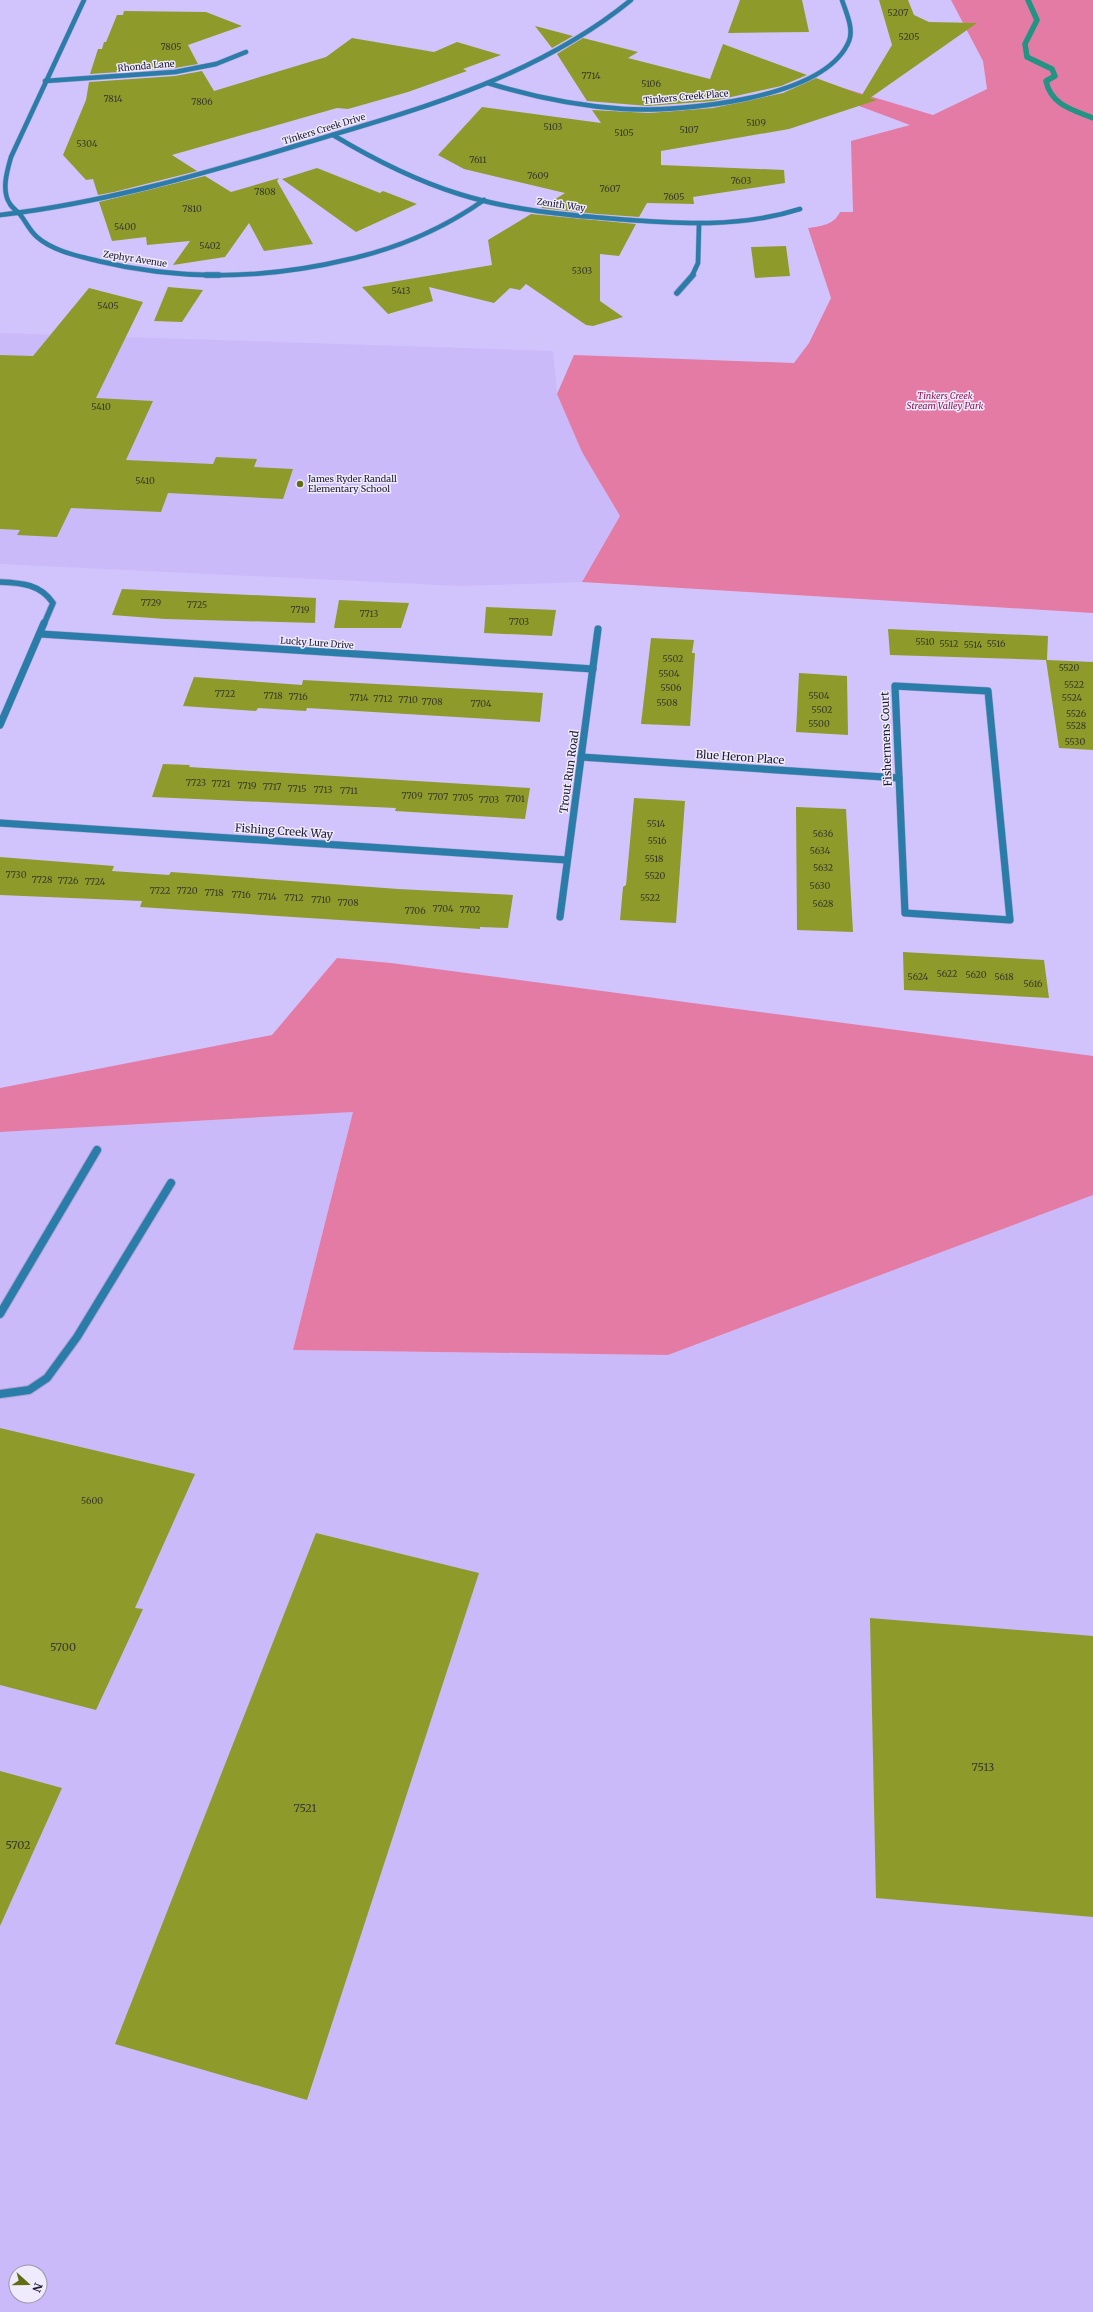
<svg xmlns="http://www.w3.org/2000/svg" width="1093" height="2312" font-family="Merriweather,serif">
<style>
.built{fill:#cabaf9;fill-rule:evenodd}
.green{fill:#e47ba5}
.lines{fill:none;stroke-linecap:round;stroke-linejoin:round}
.stream{stroke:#219484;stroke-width:5.5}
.building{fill:#8e9b2a}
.minor-far3-casing{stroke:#ada2d3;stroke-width:5.5}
.minor-far2-casing{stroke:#ada2d3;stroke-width:7}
.minor-far1-casing{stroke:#ada2d3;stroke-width:8}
.minor-casing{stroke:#ada2d3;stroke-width:10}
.minor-far3{stroke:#2a7da8;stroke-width:4.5}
.minor-far2{stroke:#2a7da8;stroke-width:5.5}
.minor-far1{stroke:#2a7da8;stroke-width:7}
.minor{stroke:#2a7da8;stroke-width:8}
.poi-dot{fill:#626c12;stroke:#efebfd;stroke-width:1.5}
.labels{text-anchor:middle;stroke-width:3;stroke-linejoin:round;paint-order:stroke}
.number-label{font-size:9px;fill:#3a3a2c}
.far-street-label{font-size:9px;fill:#1e192d;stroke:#efebfd}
.far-park-label{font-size:9px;font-style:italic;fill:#8d1753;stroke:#efebfd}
.far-poi-label{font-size:9px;fill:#1e192d;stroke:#efebfd;text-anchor:start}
.street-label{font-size:11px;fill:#1e192d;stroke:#efebfd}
.near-number-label{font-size:11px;fill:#3a3a2c}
</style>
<rect width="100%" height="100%" fill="#d1c4fc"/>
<!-- built -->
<g class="built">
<path d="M0,333L553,351L557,394L582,452L620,516L582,582L461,586L0,564Z"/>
<path d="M353,1112L293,1350L668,1355L1093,1195V2312H0V1132ZM16,2272H40V2296H16Z"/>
</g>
<!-- green -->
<g class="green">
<path d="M951,0H1093V613L582,582L620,516L582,452L557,394L574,355L794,363L809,343L831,298L808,228C821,226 834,225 840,212H853L851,141L910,125L811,88L823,82L933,115L987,89L983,61Z"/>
<path d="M337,958L391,963L1093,1056V1195L668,1355L293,1350L353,1112L0,1132V1088L272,1035Z"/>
</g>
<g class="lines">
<!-- stream -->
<path class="stream" d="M1028,0L1037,20L1025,44L1027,57L1052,69L1055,76L1046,81C1051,105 1073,110 1093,118"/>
</g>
<!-- building -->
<g class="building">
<path d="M740,0H802L809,32L728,33Z"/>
<path d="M879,0H908L914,15L929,22L977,23L870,98L877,100L789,129L661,151V165L784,170L785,183L693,197L694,204L647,203L639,217L597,214L541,208L565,193L464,169L438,155L482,107L601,123L592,110L649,113L713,108L783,93L816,78L862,95L892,45Z"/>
<path d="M124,11L206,12L242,26L188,45L198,64L175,68L90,74L98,49H102L104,42H106L117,15H123Z"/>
<path d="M535,26L573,36L552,48Z"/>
<path d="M352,38L434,52L457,42L501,55L463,69L467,71L408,92L348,109L337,108L172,155L197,171L114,192L98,195L93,179L86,180L63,155L86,100L89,82L175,76L202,71L214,91L326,57Z"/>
<path d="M583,38L638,52L628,58L710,79L723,44L807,75L781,86L713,101L648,106L587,101L557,54Z"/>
<path d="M317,168L380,193L383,191L417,204L356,232L282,179Z"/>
<path d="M205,176L231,192L279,178L277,181L313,244L264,251L249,223L225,257L173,265L190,241L147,245L146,237L112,241L99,202Z"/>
<path d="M531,214L636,224L619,256L600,254V301L623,317L593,326L586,325L526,284L520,290L510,288L494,303L429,287L433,301L388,314L362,287L492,265L488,240Z"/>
<path d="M786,246L790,276L755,278L751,247Z"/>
<path d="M168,287L203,290L182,322L154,321Z"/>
<path d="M89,288L143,302L96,398L153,401L126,460L213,464L216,457L257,459L254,467L293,469L283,499L168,493L161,512L71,508L57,537L17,535L20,530L0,529V355L33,356Z"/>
<path d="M122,589L316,598L315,623L165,619L112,615Z"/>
<path d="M339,600L384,602L409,603L401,628H334Z"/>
<path d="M486,607L556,610L552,636L484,633Z"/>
<path d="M888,629L1048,636L1047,660L1093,662V750L1059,748L1046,660L890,655Z"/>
<path d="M651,638L694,640L692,653H695L690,726L641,724Z"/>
<path d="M799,673L847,676L848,735L796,732Z"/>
<path d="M194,677L302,685L303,680L543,693L540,722L307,708L306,711L258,708L256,711L183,706Z"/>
<path d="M163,764L190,765L189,767L530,788L525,819L395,811L396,808L152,797Z"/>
<path d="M634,798L685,801L676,923L620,920L623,887L626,885Z"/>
<path d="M796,807L846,809L853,932L797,930Z"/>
<path d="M0,857L114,866L112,871L169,875L171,872L398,889L513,895L508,928L480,927V929L140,907L142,901L0,895Z"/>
<path d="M903,952L1044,960L1049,998L904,990Z"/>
<path d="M0,1428L195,1474L135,1608L143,1609L96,1710L0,1685Z"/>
<path d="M316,1533L479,1573L307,2100L115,2044Z"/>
<path d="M870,1618L1093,1636V1917L876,1898Z"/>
<path d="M0,1771L62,1788L0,1926Z"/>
</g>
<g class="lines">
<!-- minor-far3 casing -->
<g class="minor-far3-casing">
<g id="minor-far3">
<path d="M84,0L11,157C7,171 1,191 10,204C13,209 19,212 22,217C27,224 30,231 37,237C53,251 78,256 98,261C181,281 267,279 350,259C398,248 443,229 484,200"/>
<path d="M45,81L175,72L216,64L246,52"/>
<path d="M488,83C533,97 578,106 624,109C679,112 825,100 849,41C854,29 846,12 842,0"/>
<path d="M333,135C373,159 414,180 459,194C510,210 564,215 617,219C679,224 740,228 800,209"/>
<path d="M0,215C103,203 203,174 302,144C417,110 537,77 631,0"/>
<path d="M692,276L698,263L699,225"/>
</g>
</g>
<!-- minor-far2 casing -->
<g class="minor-far2-casing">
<g id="minor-far2">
<path d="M206,275H219"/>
<path d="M677,293L693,275"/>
<path d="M0,582C22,583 40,584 53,603L44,624"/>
</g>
</g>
<!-- minor-far1 casing -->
<g class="minor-far1-casing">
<g id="minor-far1">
<path d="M41,634L593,669"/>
<path d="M895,686L988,691L1010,920L905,913Z"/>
<path d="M0,725L44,623"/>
<path d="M581,757L899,778"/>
<path d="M0,823L567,860"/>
<path d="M560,917L598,629"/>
</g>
</g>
<!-- minor casing -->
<g class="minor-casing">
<g id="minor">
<path d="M0,1314L97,1150"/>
<path d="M0,1394L29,1390L47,1378L77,1337L171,1183"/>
</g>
</g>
<!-- minor-far3 -->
<use href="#minor-far3" class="minor-far3"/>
<!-- minor-far2 -->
<use href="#minor-far2" class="minor-far2"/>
<!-- minor-far1 -->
<use href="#minor-far1" class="minor-far1"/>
<!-- minor -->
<use href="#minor" class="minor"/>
</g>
<!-- markers -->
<circle class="poi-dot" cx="300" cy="484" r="4"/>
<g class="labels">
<!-- number labels -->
<g class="number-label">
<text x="898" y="16">5207</text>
<text x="909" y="40">5205</text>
<text x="171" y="50">7805</text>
<text x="591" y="79">7714</text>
<text x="651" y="87">5106</text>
<text x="113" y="102">7814</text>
<text x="202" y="105">7806</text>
<text x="756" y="126">5109</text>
<text x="553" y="130">5103</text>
<text x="689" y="133">5107</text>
<text x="624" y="136">5105</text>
<text x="87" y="147">5304</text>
<text x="478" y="163">7611</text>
<text x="538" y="179">7609</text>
<text x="741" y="184">7603</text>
<text x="610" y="192">7607</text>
<text x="265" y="195">7808</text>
<text x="674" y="200">7605</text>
<text x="192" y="212">7810</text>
<text x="125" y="230">5400</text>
<text x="210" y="249">5402</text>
<text x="582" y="274">5303</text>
<text x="401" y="294">5413</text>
<text x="108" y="309">5405</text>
<text x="101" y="410">5410</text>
<text x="145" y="484">5410</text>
<text x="151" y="606">7729</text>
<text x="197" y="608">7725</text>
<text x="300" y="613">7719</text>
<text x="369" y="617">7713</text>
<text x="519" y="625">7703</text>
<text x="925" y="645">5510</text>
<text x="949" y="647">5512</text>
<text x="996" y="647">5516</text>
<text x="973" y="648">5514</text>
<text x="673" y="662">5502</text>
<text x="1069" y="671">5520</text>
<text x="669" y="677">5504</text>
<text x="1074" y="688">5522</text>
<text x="671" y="691">5506</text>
<text x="225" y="697">7722</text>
<text x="273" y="699">7718</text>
<text x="819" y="699">5504</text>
<text x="298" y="700">7716</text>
<text x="359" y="701">7714</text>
<text x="1072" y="701">5524</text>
<text x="383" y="702">7712</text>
<text x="408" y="703">7710</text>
<text x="432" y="705">7708</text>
<text x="667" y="706">5508</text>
<text x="481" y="707">7704</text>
<text x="822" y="713">5502</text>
<text x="1076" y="717">5526</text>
<text x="819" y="727">5500</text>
<text x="1076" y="729">5528</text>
<text x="1075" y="745">5530</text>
<text x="196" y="786">7723</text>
<text x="221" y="787">7721</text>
<text x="247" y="789">7719</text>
<text x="272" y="790">7717</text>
<text x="297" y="792">7715</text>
<text x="323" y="793">7713</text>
<text x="349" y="794">7711</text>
<text x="412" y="799">7709</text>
<text x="438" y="800">7707</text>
<text x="463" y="801">7705</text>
<text x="515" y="802">7701</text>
<text x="489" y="803">7703</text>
<text x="656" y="827">5514</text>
<text x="823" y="837">5636</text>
<text x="657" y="844">5516</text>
<text x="820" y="854">5634</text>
<text x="654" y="862">5518</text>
<text x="823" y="871">5632</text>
<text x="16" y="878">7730</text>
<text x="655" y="879">5520</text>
<text x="42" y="883">7728</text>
<text x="68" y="884">7726</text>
<text x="95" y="885">7724</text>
<text x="820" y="889">5630</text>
<text x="160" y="894">7722</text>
<text x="187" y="894">7720</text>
<text x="214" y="896">7718</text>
<text x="241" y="898">7716</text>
<text x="267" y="900">7714</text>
<text x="294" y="901">7712</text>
<text x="650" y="901">5522</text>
<text x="321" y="903">7710</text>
<text x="348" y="906">7708</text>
<text x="823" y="907">5628</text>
<text x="443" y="912">7704</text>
<text x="470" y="913">7702</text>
<text x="415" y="914">7706</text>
<text x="947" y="977">5622</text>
<text x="976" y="978">5620</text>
<text x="918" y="980">5624</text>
<text x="1004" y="980">5618</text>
<text x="1033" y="987">5616</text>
<text x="92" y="1504">5600</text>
</g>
<!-- far-street labels -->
<g class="far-street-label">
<text transform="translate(146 66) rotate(-5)" y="3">Rhonda Lane</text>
<text transform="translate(686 97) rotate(-5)" y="3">Tinkers Creek Place</text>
<text transform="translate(324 129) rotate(-17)" y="3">Tinkers Creek Drive</text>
<text transform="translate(561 205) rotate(8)" y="3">Zenith Way</text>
<text transform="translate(135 259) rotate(9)" y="3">Zephyr Avenue</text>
<text transform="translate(317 643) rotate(4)" y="3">Lucky Lure Drive</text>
</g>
<!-- far-park labels -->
<g class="far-park-label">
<text x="945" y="399">Tinkers Creek<tspan x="945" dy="10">Stream Valley Park</tspan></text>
</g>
<!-- far-poi labels -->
<g class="far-poi-label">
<text x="308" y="482">James Ryder Randall<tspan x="308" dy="10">Elementary School</tspan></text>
</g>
<!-- street labels -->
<g class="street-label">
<text transform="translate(886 739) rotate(-92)" y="4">Fishermens Court</text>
<text transform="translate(740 757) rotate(4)" y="4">Blue Heron Place</text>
<text transform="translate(569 772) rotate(-82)" y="4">Trout Run Road</text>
<text transform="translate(284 831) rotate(4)" y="4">Fishing Creek Way</text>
</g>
<!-- near-number labels -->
<g class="near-number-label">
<text x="63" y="1651">5700</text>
<text x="983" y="1771">7513</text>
<text x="305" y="1812">7521</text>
<text x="18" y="1849">5702</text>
</g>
</g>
<!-- north arrow -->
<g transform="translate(28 2284) rotate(111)"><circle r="19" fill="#efebfd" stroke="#9b97aa"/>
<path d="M0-3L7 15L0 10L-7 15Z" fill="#626c12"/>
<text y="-6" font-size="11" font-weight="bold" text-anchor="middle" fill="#1e192d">N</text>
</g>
</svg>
